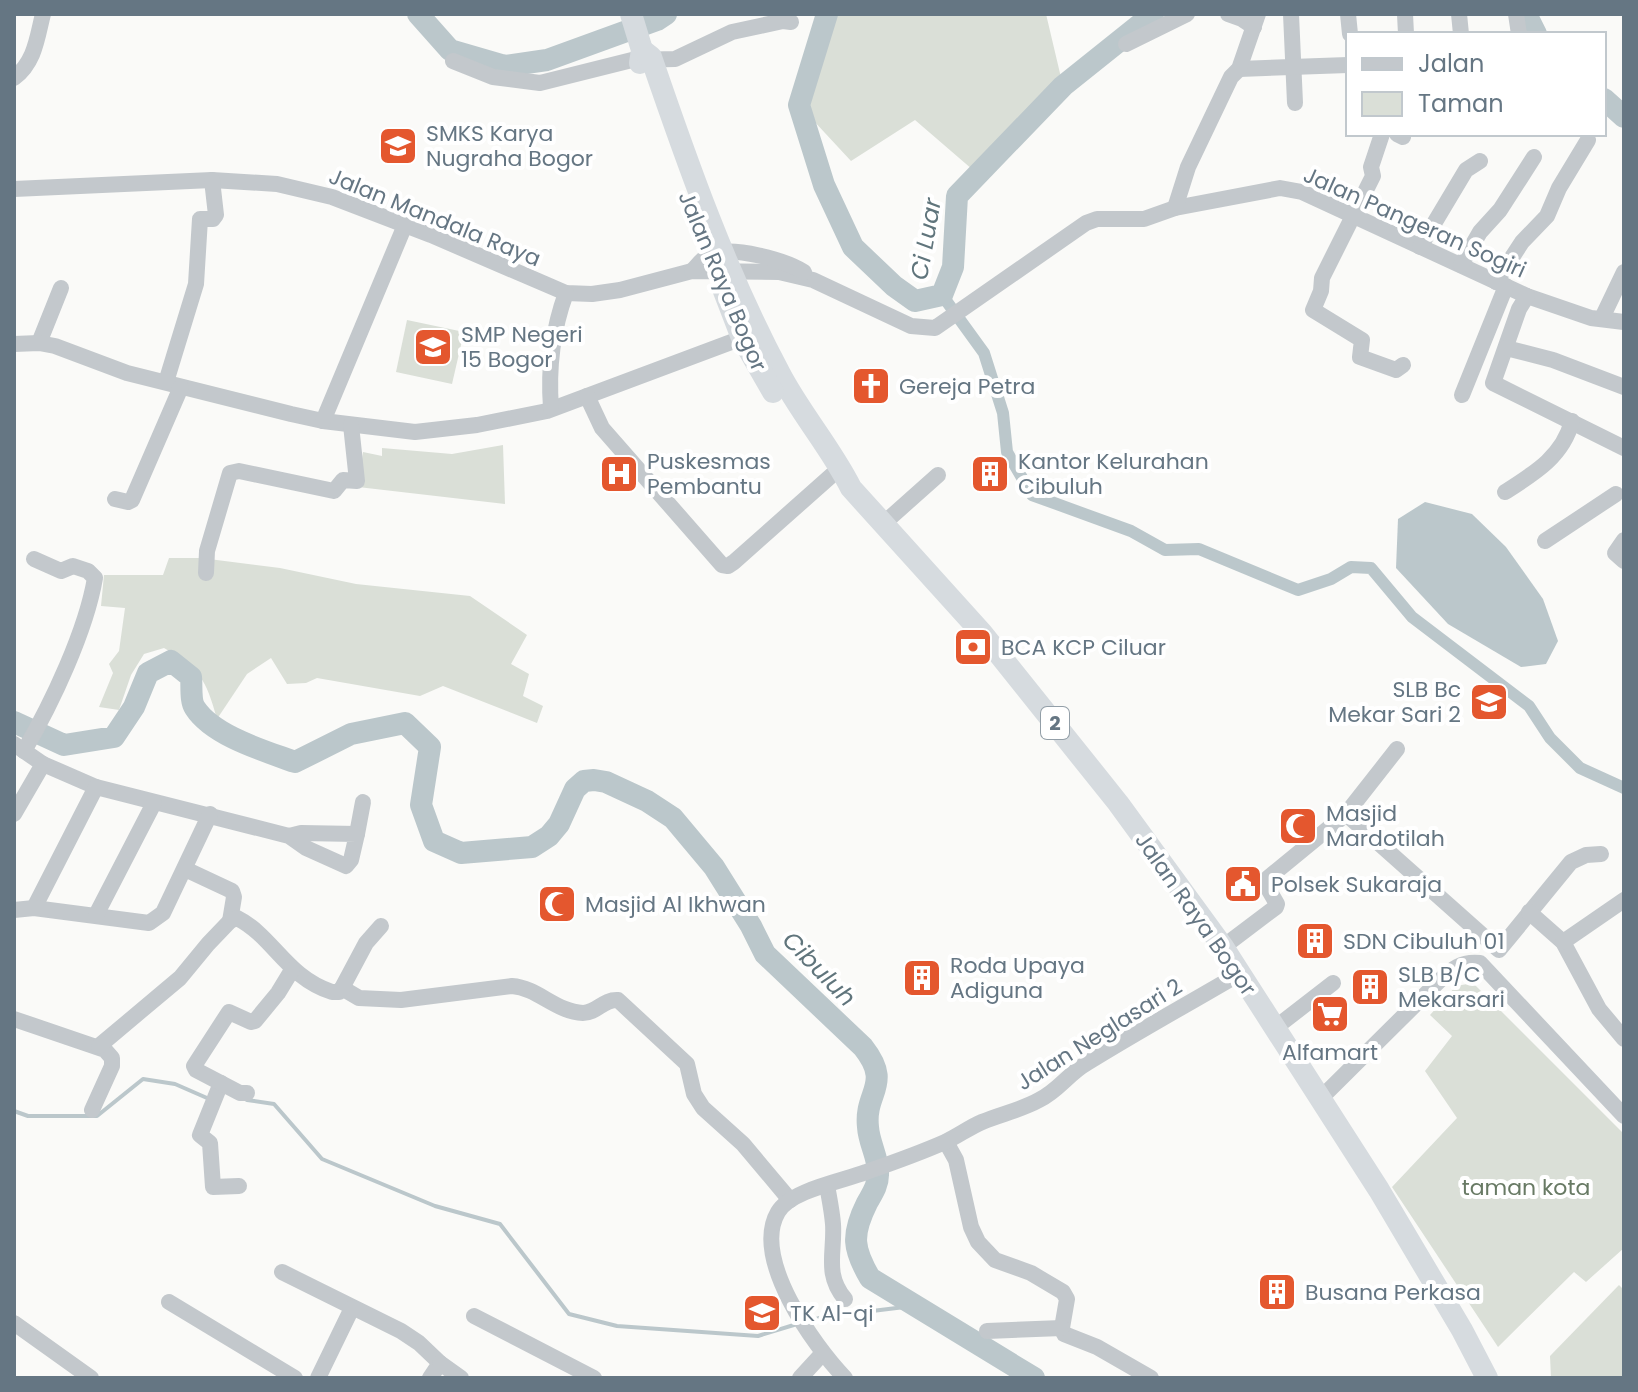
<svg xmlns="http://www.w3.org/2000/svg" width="1638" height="1392" font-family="Poppins,sans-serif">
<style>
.green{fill:#dadfd7}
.water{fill:#bbc7cb}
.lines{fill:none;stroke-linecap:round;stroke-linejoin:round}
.stream{stroke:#bbc7cb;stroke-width:4}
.canal{stroke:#bbc7cb;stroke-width:12}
.river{stroke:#bbc7cb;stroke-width:22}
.minor{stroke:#c3c8cc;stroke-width:16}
.highway{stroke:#d6dbdf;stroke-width:22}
.labels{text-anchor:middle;stroke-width:8;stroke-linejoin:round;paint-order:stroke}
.shield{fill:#fff;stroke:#939fa8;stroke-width:2}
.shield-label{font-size:20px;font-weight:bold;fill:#657683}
.poi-label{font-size:22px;fill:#657683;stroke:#fff;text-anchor:start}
.street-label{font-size:22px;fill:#657683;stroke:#fff}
.park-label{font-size:22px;fill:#687a64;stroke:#fff}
.water-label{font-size:24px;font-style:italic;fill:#60757c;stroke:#fff}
</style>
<rect width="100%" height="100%" fill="#fafaf8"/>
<!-- green -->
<g class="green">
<path d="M827,14H1046L1063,86L980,176L915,120L851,161L799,105Z"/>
<path d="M407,320L464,332L452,384L396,372Z"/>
<path d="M503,445L505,504L358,487L363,452L382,456V448L452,454Z"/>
<path d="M169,558H201L280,568L356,584L470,596L527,635L511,664L529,674L523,696L543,706L537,723L443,686L420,696L317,678L306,683L287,684L271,658L247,674L217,719C206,679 200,669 164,648L144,654L131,675L119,710L99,707L113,673L109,664L119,651L125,608L101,606L104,575H163Z"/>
<path d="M1473,983L1624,1134V1248L1586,1282L1574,1272L1498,1347L1392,1187L1457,1118L1425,1071L1452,1036L1430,1015L1456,986Z"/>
<path d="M1619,1285L1624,1290V1378H1551L1550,1356Z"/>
</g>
<!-- water -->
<path class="water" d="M1425,502L1472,514L1506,547L1543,599L1558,641L1546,664L1521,667L1448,624L1396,568L1398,519Z"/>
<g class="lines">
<!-- stream -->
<g class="stream">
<path d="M247,1100L274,1104L322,1159L435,1206L500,1224L569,1314L617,1326L758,1336L797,1324"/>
<path d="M14,1111L28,1116H97L143,1079L175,1084L207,1098"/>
<path d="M809,1321L823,1317L913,1306"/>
</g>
<!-- canal -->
<path class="canal" d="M942,295L984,353L1003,413L1007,452L1032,495L1131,531L1165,550L1199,549L1298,590L1331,579L1351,567L1371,568L1412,617L1529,706L1550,738L1580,768L1624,788"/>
<!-- river -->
<g class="river">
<path d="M418,14L450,50L505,66L547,60L657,20L666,14"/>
<path d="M827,14L799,105L824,185L853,247L894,286L915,301L942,295L953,267L957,196L1063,86L1153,14"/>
<path d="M1526,14L1536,34"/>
<path d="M1604,99L1624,117"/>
<path d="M14,722L64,745L114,737L134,707L148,673L171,661L191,677C192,686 190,701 195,708C213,736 265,751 295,762L351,734L405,723L430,747L421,805L434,841L461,853L532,847L549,836L559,824L575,789L584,781L594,780L606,782L647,801L673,818L714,867L751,926L765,954L863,1047C893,1085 864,1091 868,1127C869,1144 879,1158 878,1175C878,1186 872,1194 867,1203C851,1235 853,1249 870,1278L1034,1378"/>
</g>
<!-- minor -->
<g class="minor">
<path d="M1228,14L1242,19L1254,27"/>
<path d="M1291,14L1295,103"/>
<path d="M1348,14L1350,34"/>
<path d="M1405,14L1406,34"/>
<path d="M1459,14L1461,34"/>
<path d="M1516,14L1519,34"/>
<path d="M1126,44L1187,14"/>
<path d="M453,61L493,77L540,83L632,60L675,59L732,32L783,21L791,22"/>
<path d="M1239,69L1348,65"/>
<path d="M14,78C35,62 37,38 43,14"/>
<path d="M1382,134L1371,167L1373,176L1322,278L1321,291L1313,310L1362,340L1360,357L1396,370L1403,365"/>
<path d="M1397,134L1403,137"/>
<path d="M14,189L212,180L277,184L332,197L431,235L566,293L592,294L620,290L692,271L779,272L813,280L911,326L935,328L1086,223L1097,219H1144L1175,208L1280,188L1302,192L1527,296L1591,318L1624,322"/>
<path d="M1175,208L1188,167L1231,77L1239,69L1258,14"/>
<path d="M1420,247L1466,170L1480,161"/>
<path d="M1461,265L1480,232L1500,210L1534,157"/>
<path d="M692,271C698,265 704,256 711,254C734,246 785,260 804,272"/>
<path d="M1496,282L1522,242L1547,216L1559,188L1588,140"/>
<path d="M1527,296L1519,309L1493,383L1624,448"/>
<path d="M1602,318L1624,272"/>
<path d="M39,343L61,288"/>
<path d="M14,344L39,343L55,346L127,373L291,414L323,421L415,432L477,425L547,411L742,338"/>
<path d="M1506,348L1553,360L1624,387"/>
<path d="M166,382L196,284L200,219H213L216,215L212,180"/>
<path d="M1462,395L1506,286"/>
<path d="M587,396L602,428L722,565L728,566L734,562L832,475"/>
<path d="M551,408C548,368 552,331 566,293"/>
<path d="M323,421L405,225"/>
<path d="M1505,492C1535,473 1563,456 1572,421"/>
<path d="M115,499L128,502L132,500L181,387"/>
<path d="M883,524L938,475"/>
<path d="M1624,540L1615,553L1624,561"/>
<path d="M1545,541L1616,494"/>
<path d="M206,573L207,551L230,473L239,471L334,491L343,480L357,481L351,425"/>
<path d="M14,744L43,764L96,787"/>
<path d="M24,751C52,703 86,631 95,578L88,571L73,566L61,571L34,559"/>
<path d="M14,814L43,764"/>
<path d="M1346,814L1499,950L1571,862L1586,855L1601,854"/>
<path d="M357,834L363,802"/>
<path d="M185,869L232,891L234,897L230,921"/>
<path d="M34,908L96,787L289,836L301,833L357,834L351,860L346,866L306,848L289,836"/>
<path d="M14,910L34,908L149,923L163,913L210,814"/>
<path d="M1529,912L1563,942L1599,1009L1624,1039"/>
<path d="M96,915L154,803"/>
<path d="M1563,942L1624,900"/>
<path d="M1223,947L1276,907L1277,904L1266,885L1268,878L1346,814L1397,749"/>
<path d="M342,988L359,998L401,1000L512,986C538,988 556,1012 583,1013C597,1013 603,999 618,1000L687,1064L694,1094L703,1108L743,1144L790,1200"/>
<path d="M14,1019L105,1050L112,1058V1066L92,1110"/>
<path d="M1275,1028L1333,983"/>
<path d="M99,1046L180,978L208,944L230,921L237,918C273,936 286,977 332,992H339L342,988L366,943L381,926"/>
<path d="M221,1083L200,1135L210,1143L213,1187L239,1186"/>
<path d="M247,1093H240L196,1070L194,1066L229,1012L251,1022L255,1021L278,993L292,970"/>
<path d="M1321,1098L1439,981C1452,969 1461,961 1480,963L1624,1116"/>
<path d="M946,1142L956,1160L971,1227L978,1242L995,1260L1031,1273L1063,1292L1067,1299L1062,1328L1064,1334L1097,1347L1151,1378"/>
<path d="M827,1185C829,1197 832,1211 833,1224C835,1252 824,1274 845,1299"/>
<path d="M282,1272L401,1331L419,1343L440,1363L430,1378"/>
<path d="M169,1302L295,1378"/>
<path d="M474,1316L594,1378"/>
<path d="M14,1323L91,1378"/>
<path d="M987,1331L1062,1328"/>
<path d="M440,1363L461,1378"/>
<path d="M318,1378L352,1308"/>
<path d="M800,1378L822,1354"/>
<path d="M845,1378C814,1346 751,1258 778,1212C791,1190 843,1181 866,1172C892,1163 920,1153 945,1142C958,1136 970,1127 982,1122C1001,1114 1021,1110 1039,1100C1058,1091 1069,1073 1087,1063C1137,1032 1188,1004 1239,974"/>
</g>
<!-- highway -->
<g class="highway">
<path d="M631,14L642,50L640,63"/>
<path d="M642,50L651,57C688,165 726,273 780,374C801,414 831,448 851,488L982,633L1118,803L1223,947L1379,1190L1462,1330L1487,1378"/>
<path d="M722,286L742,338L773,392"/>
</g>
</g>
<!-- icons -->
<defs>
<g id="school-square" transform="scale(2)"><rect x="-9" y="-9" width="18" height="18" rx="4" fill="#e4572e" stroke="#fff"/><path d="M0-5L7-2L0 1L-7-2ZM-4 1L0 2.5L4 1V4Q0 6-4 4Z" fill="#fff"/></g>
<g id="church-square" transform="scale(2)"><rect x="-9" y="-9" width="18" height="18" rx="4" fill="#e4572e" stroke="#fff"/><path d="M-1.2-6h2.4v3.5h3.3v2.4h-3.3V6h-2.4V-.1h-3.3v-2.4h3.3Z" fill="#fff"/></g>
<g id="hospital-square" transform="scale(2)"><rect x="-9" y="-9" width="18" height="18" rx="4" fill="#e4572e" stroke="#fff"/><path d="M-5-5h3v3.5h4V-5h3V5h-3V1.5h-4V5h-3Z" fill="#fff"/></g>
<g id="building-square" transform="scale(2)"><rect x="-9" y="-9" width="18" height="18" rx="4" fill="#e4572e" stroke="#fff"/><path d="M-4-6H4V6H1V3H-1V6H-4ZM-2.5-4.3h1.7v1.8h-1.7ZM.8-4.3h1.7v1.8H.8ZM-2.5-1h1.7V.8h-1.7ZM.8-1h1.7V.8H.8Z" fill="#fff"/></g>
<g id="bank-square" transform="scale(2)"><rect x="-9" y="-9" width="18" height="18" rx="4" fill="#e4572e" stroke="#fff"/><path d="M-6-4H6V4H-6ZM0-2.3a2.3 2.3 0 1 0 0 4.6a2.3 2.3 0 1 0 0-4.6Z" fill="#fff"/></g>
<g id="mosque-square" transform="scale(2)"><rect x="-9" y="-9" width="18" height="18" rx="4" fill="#e4572e" stroke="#fff"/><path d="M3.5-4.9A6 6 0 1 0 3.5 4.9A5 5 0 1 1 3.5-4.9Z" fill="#fff"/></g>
<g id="civic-square" transform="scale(2)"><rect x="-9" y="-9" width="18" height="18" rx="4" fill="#e4572e" stroke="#fff"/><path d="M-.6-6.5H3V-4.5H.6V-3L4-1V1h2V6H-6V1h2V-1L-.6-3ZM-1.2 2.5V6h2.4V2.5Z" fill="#fff"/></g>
<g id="supermarket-square" transform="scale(2)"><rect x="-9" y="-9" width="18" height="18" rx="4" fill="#e4572e" stroke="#fff"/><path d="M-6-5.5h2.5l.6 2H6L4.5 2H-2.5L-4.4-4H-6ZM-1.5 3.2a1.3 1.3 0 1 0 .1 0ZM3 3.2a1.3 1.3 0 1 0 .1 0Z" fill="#fff"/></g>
</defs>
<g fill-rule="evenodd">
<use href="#school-square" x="398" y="146"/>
<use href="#school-square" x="433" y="347"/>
<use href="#church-square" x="871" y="386"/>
<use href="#hospital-square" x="619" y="474"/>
<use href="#building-square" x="990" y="474"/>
<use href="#bank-square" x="973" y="647"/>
<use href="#school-square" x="1489" y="702"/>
<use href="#mosque-square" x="1298" y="826"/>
<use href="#civic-square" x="1243" y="884"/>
<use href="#mosque-square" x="557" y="904"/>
<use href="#building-square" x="1315" y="941"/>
<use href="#building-square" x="922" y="978"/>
<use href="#building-square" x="1370" y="987"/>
<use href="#supermarket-square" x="1330" y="1014"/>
<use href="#building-square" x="1277" y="1292"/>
<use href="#school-square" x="762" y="1313"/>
</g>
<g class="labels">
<!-- shield labels -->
<rect class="shield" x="1041" y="707" width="28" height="32" rx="6"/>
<g class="shield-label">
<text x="1055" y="730">2</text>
</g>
<!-- poi labels -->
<g class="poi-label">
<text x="426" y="141">SMKS Karya<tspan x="426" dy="25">Nugraha Bogor</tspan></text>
<text x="461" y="342">SMP Negeri<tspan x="461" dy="25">15 Bogor</tspan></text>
<text x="899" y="394">Gereja Petra</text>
<text x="647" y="469">Puskesmas<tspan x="647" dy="25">Pembantu</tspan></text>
<text x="1018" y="469">Kantor Kelurahan<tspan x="1018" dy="25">Cibuluh</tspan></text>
<text x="1001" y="655">BCA KCP Ciluar</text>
<text x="1461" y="697" text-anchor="end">SLB Bc<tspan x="1461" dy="25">Mekar Sari 2</tspan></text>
<text x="1326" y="821">Masjid<tspan x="1326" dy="25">Mardotilah</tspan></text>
<text x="1271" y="892">Polsek Sukaraja</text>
<text x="585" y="912">Masjid Al Ikhwan</text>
<text x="1343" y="949">SDN Cibuluh 01</text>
<text x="950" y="973">Roda Upaya<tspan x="950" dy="25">Adiguna</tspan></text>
<text x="1398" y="982">SLB B/C<tspan x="1398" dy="25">Mekarsari</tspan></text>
<text x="1330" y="1060" text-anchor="middle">Alfamart</text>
<text x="1305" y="1300">Busana Perkasa</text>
<text x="790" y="1321">TK Al-qi</text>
</g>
<!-- street labels -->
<g class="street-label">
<text transform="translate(435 217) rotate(22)" y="8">Jalan Mandala Raya</text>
<text transform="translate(1415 222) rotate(24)" y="8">Jalan Pangeran Sogiri</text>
<text transform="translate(723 281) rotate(67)" y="8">Jalan Raya Bogor</text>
<text transform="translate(1196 914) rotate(55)" y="8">Jalan Raya Bogor</text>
<text transform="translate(1099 1034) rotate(-32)" y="8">Jalan Neglasari 2</text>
</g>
<!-- park labels -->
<g class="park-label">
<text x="1526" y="1195">taman kota</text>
</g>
<!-- water labels -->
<g class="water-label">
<text transform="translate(926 239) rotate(-80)" y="8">Ci Luar</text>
<text transform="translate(819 969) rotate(46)" y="8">Cibuluh</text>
</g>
</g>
<!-- border -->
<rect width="1638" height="1392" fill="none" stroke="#657683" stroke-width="32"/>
<!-- legend -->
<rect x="1346" y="32" width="260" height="104" fill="#ffffff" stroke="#c1c8cd" stroke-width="2"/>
<rect x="1362" y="58" width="40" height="12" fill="#c3c8cc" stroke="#c1c8cd" stroke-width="2"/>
<text x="1418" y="72" font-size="24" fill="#657683">Jalan</text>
<rect x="1362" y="92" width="40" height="24" fill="#dadfd7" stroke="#c1c8cd" stroke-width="2"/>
<text x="1418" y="112" font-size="24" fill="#657683">Taman</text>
</svg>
